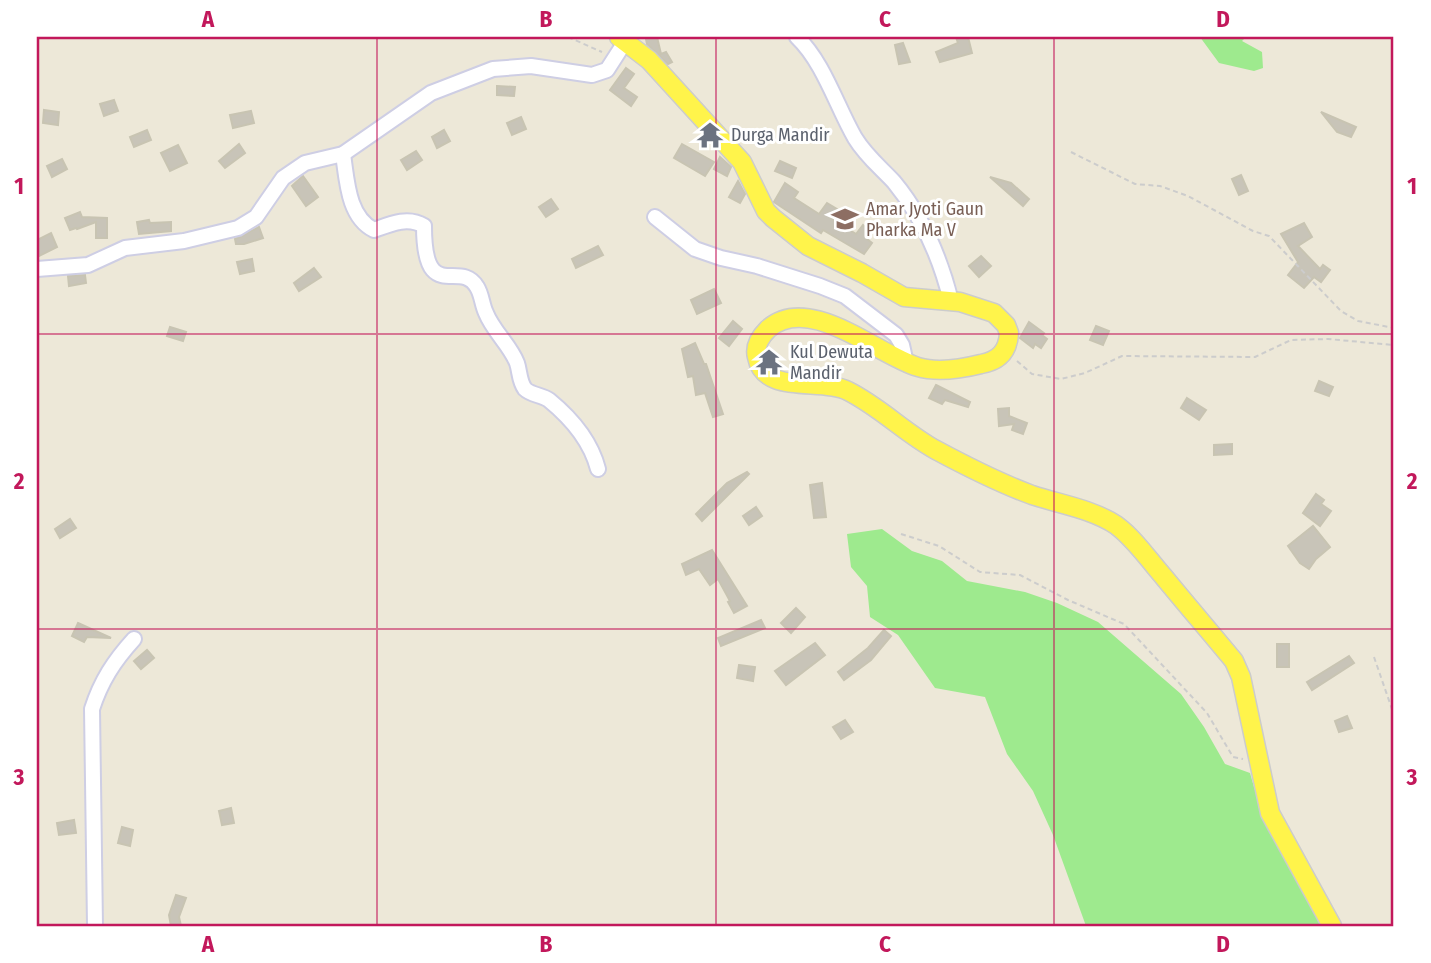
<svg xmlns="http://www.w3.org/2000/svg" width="1431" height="963" font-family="'Fira Sans Condensed',sans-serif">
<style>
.green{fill:#9eea8e}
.building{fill:#c8c4b8;stroke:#c8c4b2;stroke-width:2}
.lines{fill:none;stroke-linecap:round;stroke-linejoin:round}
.minor-casing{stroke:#cecee4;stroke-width:18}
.major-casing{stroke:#ccc;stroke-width:21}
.path{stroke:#ccc;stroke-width:2;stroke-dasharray:5 3.5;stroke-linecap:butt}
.minor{stroke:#fff;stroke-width:14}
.major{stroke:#fff44b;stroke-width:18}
.grid{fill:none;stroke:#c2185b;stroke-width:2;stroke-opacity:0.55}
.labels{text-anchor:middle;stroke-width:6;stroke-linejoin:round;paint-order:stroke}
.worship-label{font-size:18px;fill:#5b616d;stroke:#fff;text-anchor:start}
.education-label{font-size:18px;fill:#785e54;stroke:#fff;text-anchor:start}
.neatline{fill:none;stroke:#c2185b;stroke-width:2.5}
.grid-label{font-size:23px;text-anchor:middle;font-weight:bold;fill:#c2185b}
</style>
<rect width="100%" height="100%" fill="#ede8d8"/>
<!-- green -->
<g class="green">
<path d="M1200,37H1246L1242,41L1262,52L1263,68L1254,71L1219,63Z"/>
<path d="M882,529L912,551L942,561L967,581L1025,592L1057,603L1098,622L1181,694L1204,727L1225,764L1250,773C1264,828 1294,877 1322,926H1086L1053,835L1033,791L1007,754L985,697L935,688L898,635L870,617L867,586L851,567L847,534Z"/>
</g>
<!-- building -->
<g class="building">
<path d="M657,37L661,54L666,52L672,62L668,64L647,44L646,39Z"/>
<path d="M956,37H968L972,53L940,62L936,52L958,43Z"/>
<path d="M903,43L910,62L899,64L895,45Z"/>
<path d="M626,68L634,74L624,88L637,97L631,106L610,90Z"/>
<path d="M497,86L515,87L514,96L497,95Z"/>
<path d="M114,100L118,111L104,116L100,104Z"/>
<path d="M44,110L59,112L58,125L43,123Z"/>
<path d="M251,111L254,123L233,128L230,115Z"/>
<path d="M1321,112L1356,127L1351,137L1337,132Z"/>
<path d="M521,117L526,129L512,135L507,123Z"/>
<path d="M147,130L151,140L134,147L130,137Z"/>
<path d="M444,130L450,141L437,148L432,137Z"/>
<path d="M239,144L245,153L225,168L219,161Z"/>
<path d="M682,144L714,162L705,176L674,158Z"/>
<path d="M178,145L187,163L170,171L161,153Z"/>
<path d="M416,151L422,160L407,170L401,160Z"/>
<path d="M720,157L731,167L727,176L714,169Z"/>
<path d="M62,159L67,169L52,177L47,166Z"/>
<path d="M780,161L796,168L792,178L775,171Z"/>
<path d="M1241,175L1248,191L1239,195L1232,179Z"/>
<path d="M303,176L318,197L306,206L292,186Z"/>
<path d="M990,177L1011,183L1029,199L1023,206Z"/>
<path d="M738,181L745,194L740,203L729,197Z"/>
<path d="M785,183L798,192L794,198L819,214L827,203L837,209L831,218L856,234L863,225L871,233L867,239L872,243L864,254L823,230L821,233L774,202Z"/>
<path d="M551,199L558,209L546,217L539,207Z"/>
<path d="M80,212L82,217L107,218V238H96V222L77,229L76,228L70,230L65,218Z"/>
<path d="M149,220L150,223L171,222V231L139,234L137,222Z"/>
<path d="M1304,223L1312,237L1298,246L1320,269L1323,265L1330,270L1321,282L1314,277L1304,288L1288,275L1298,262L1281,234Z"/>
<path d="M259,227L263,238L244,244H236L235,239Z"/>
<path d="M51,233L57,247L39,256L37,240Z"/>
<path d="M598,246L603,255L576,268L572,259Z"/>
<path d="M981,256L991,266L979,277L969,266Z"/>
<path d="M252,259L254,271L240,274L237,262Z"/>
<path d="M314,268L321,277L299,291L294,283Z"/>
<path d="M85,275L86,283L69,286L68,276Z"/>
<path d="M714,289L721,303L697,314L691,300Z"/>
<path d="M733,321L742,329L729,346L719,338Z"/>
<path d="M1029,322L1044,333L1042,335L1047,339L1041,348L1035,344L1033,348L1020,338Z"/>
<path d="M1096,326L1109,331L1103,345L1090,340Z"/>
<path d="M170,327L186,332L183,341L167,336Z"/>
<path d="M695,343L704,364H706L723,414L713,417L705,393L696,395L693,376L688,377L682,349Z"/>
<path d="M1319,381L1333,387L1329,396L1315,391Z"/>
<path d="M936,385L970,402L968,407L945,400L942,404L929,398Z"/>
<path d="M1187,398L1206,410L1199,420L1181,408Z"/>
<path d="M1009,408V416L1027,423L1023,434L1012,430L1014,424L999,426L998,409Z"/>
<path d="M1232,444V454L1214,455V445Z"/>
<path d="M747,472L749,474L702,521L696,514L727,483Z"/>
<path d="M822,483L826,517L814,518L810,485Z"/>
<path d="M1316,494L1324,500L1321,504L1331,511L1320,526L1303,513Z"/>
<path d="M756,507L762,516L749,525L743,516Z"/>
<path d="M70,519L76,528L60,538L55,529Z"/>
<path d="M1313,526L1330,547L1316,559L1309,569L1300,563L1288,546Z"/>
<path d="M712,550L747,606L734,613L728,602L730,601L718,579L710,585L699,569L686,575L682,564Z"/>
<path d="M796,608L805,617L791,633L781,623Z"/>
<path d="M761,620L765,628L721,646L718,638Z"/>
<path d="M78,623L111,638L87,637L84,642L72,636Z"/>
<path d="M884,630L891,636L871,660L844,680L838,672L868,648Z"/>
<path d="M815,643L825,655L786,685L775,671Z"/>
<rect x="1277" y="644" width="12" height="23"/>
<path d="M147,650L154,658L141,669L134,661Z"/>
<path d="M1349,656L1354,663L1312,690L1307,682Z"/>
<path d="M739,665L755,667L753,681L737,678Z"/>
<path d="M1347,716L1352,728L1339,732L1335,721Z"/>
<path d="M845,720L853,732L841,739L833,727Z"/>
<path d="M231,808L234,823L222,825L219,811Z"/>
<path d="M74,820L76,833L59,835L57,823Z"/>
<path d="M122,827L133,830L130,846L118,843Z"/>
<path d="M176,895L186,898L179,917L181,926H171L169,915Z"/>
</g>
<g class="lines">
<!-- minor casing -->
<g class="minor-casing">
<g id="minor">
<path d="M797,37C824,63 836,105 855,138C866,156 880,167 894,182C923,217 940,257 951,301"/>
<path d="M343,154C347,181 348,217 374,230C390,224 408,216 424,226C424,306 460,258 477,287C482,295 482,305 486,313C493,331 510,345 517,363C520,372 519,381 525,389C531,395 542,395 549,400C571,418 591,442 598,469"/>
<path d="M655,217L695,249L721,258L757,266L820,286L845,296L896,335L902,345L906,363"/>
<path d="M37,269L88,265L125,248L184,241L238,228L256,217L283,178L305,163L343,154L431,93L493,69L531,66L592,75L607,70L625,42"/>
<path d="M95,926L92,709C101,681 114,661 134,639"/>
</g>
</g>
<!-- major casing -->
<g class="major-casing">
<path id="major" d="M619,37L649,60L742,162L766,211L773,218L808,246L862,273L904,297L960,302L994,313L1006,325L1009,333C1008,351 999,361 981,364C961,369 938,373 918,367C879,356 809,292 768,329C760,337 754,346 757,357C764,396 822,377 848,391C880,407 905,433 936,450C964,465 1002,484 1032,495C1059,504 1092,509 1116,525C1135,539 1148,559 1163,576C1186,604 1210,632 1234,661L1241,677L1270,813L1332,926"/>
</g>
<!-- path -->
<g class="path">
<path d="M568,37L602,52"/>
<path d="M1071,152L1135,184L1160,186L1188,196L1253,231L1269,236L1341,311L1358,321L1394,328"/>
<path d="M1017,361L1032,374L1061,379L1085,373L1122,356L1255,357L1291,340L1328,339L1394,345"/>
<path d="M901,534L939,546L980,572L1020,575L1068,600L1124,624L1207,713L1233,757L1243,759"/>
<path d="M1374,657L1394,715"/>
</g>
<!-- minor -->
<use href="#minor" class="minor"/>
<!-- major -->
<use href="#major" class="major"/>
</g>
<!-- grid -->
<path class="grid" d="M377,37V926M716,37V926M1054,37V926M37,334H1394M37,629H1394"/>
<!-- icons -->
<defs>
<g id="temple-bare" transform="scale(2.1)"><path d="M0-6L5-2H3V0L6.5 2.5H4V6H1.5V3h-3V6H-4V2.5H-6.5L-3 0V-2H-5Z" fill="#6b7280" stroke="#fff" stroke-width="2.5" paint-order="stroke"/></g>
<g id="school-bare" transform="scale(2.1)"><path d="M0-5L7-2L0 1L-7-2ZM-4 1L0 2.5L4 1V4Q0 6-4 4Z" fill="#8d6e63" stroke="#fff" stroke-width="2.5" paint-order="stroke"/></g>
</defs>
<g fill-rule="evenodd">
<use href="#temple-bare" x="710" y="135"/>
<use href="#school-bare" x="845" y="219"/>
<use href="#temple-bare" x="769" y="362"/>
</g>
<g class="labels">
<!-- worship labels -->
<g class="worship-label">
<text x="731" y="141">Durga Mandir</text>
<text x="790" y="358">Kul Dewuta<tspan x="790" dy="21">Mandir</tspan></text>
</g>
<!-- education labels -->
<g class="education-label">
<text x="866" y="215">Amar Jyoti Gaun<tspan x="866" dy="21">Pharka Ma V</tspan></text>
</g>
</g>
<!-- border -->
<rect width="1431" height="963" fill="none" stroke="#ffffff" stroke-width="77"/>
<rect x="38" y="38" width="1354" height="887" class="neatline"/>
<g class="grid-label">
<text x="208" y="27">A</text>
<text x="546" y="27">B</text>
<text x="885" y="27">C</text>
<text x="1223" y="27">D</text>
<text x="19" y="194">1</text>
<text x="1412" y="194">1</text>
<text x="19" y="489">2</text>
<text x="1412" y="489">2</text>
<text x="19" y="785">3</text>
<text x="1412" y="785">3</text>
<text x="208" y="952">A</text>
<text x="546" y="952">B</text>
<text x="885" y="952">C</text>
<text x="1223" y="952">D</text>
</g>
</svg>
